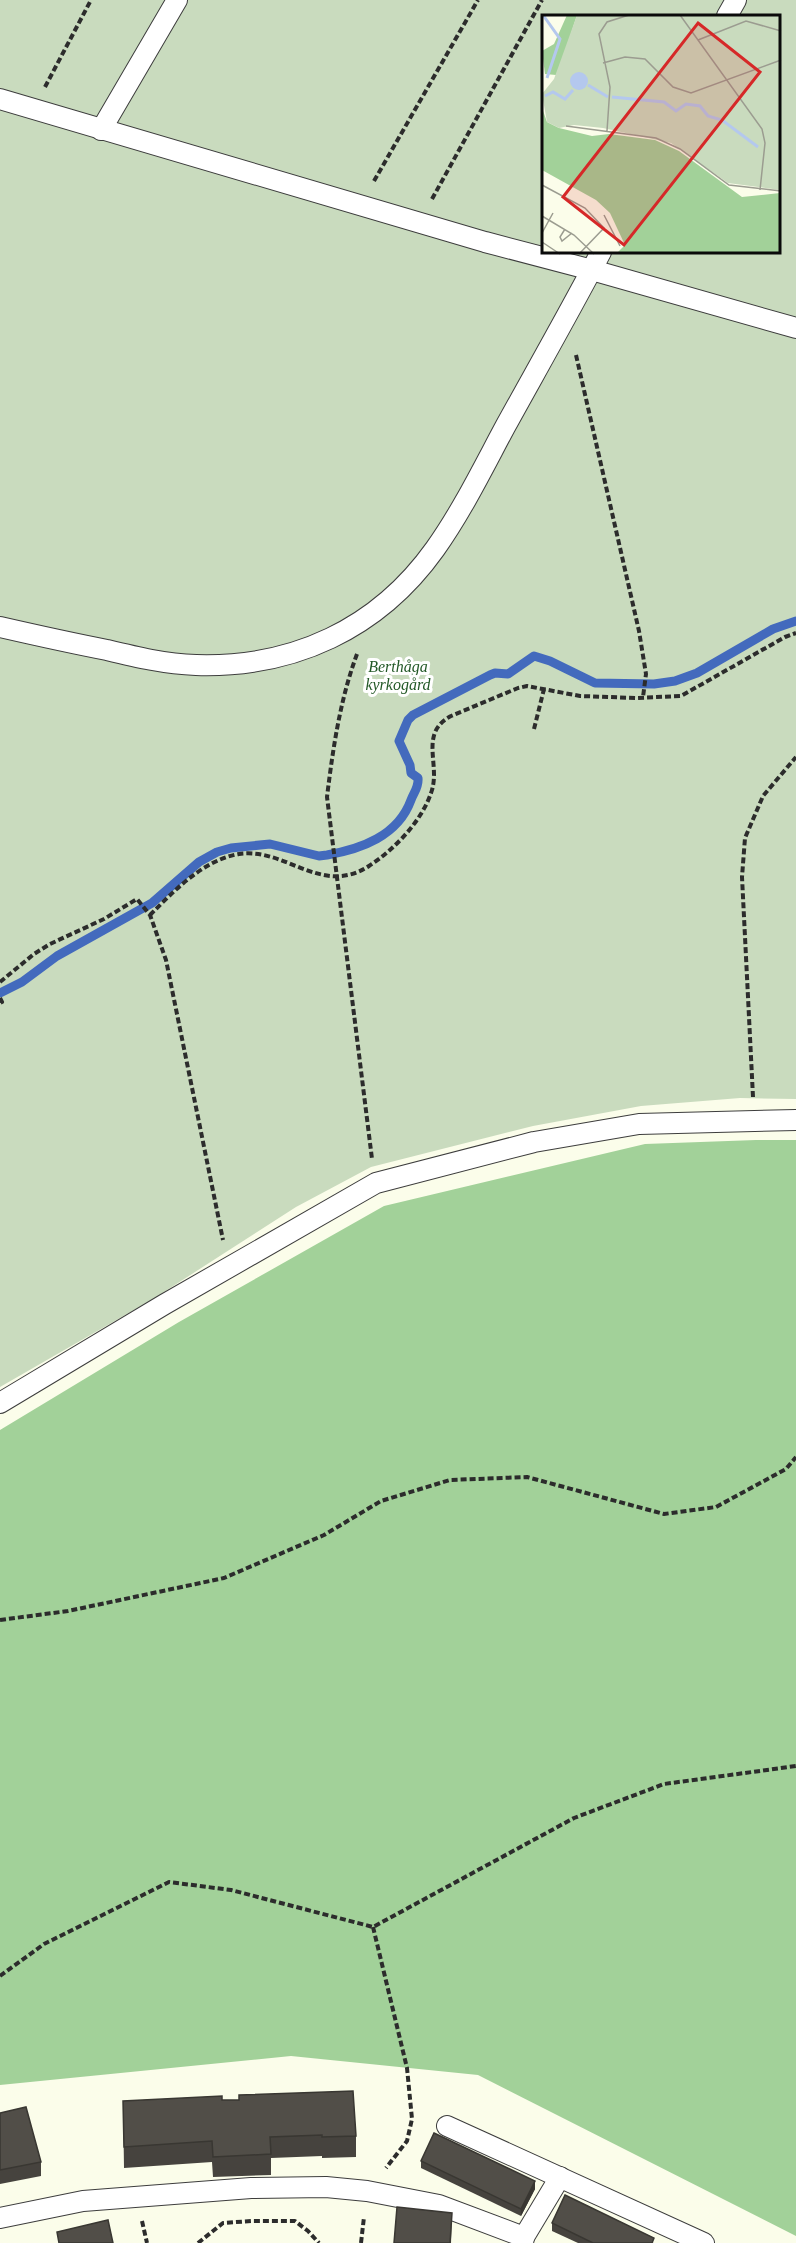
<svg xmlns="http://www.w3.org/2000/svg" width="796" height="2243" font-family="'Times New Roman',serif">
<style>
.forest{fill:#a2d199}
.cemetery{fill:#c9dbbe;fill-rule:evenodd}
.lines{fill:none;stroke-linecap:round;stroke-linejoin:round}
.stream{stroke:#436abd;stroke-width:9}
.service-casing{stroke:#3d3d3d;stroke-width:22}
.path{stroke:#2c2c2c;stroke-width:4;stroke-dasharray:6 3;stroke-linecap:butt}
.service{stroke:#fff;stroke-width:20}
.wall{fill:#46433e}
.shaded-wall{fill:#393732}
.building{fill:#514e48;stroke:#393732;stroke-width:1.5}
.labels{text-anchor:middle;stroke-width:6;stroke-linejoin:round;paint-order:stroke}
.park-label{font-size:16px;font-style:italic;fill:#235927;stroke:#fff}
.inset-river{fill:none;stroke:#b4c8ee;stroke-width:3}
.inset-road{fill:none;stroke:#9b9c90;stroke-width:1.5}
.view{fill:#d62828;fill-opacity:0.15;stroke:#d62828;stroke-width:3}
.inset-edge{fill:none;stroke:#0a0a0a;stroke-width:3}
</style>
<rect width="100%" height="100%" fill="#fbfdea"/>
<!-- forest -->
<path class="forest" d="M756,1140H796V2236L478,2075L291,2056L0,2085V1430L179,1322L384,1206L645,1144Z"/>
<!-- cemetery -->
<path class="cemetery" d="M0,0H796V1099L740,1098L641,1106L533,1126L371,1167L296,1207L153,1299L0,1387ZM544,16H780V252H544Z"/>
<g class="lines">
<!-- stream -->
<path class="stream" d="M0,993L22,982L57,956L152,903L199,862L217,852L231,848L270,844L319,856L327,855C361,849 398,836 411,800C414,792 419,787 418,778L411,773L410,765L399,741L408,720L413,715L490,675L495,673L508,674L534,656L550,661L595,683L654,684L675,681L697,673L773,629L796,621"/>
<!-- service casing -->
<g class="service-casing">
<g id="service">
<path d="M727,16L736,0"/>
<path d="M0,99L485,242L592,270L796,328"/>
<path d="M101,130L177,0"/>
<path d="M0,627C35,635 71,643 107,650C136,657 165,664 196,665C293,668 378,629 435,549C462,511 483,468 505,427C537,369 570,311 601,252"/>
<path d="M0,1403L165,1304L376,1183L534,1142L639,1124L796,1120"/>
<path d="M447,2126L704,2243"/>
<path d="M0,2218L83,2201L251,2188L326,2187L367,2191L439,2205L524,2237L523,2243"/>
<path d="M524,2237L560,2177"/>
</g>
</g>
<!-- path -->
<g class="path">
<path d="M45,87L91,0"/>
<path d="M374,181L478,0"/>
<path d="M432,199L542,0"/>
<path d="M576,355L639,631L646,674L643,697"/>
<path d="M357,654C340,700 333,748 327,797L372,1159"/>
<path d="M534,729L544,689"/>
<path d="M150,915C174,891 203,860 239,854C286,847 321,897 369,866C395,849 423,820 432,790C440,763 419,733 451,716L518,688L527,686L580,696L636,698L681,696L785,637L796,633"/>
<path d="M0,982L34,954L50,944L104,919L137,899L150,915L166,960L223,1240"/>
<path d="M0,998L2,1002L0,1003"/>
<path d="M753,1097L742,877L745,838L763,796L796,757"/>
<path d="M0,1620L68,1611L224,1578L324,1535L381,1501L450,1480L527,1477L664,1514L716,1507L786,1469L796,1457"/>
<path d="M373,1927L407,2068L412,2119L407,2141L386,2168"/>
<path d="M0,1976L44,1944L169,1882L231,1890L373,1927L574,1818L664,1784L796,1766"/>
<path d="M142,2221L147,2243"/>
<path d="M198,2243L223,2223L251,2221H295L308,2231L319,2243"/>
<path d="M361,2243L364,2217"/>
</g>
<!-- service -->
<use href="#service" class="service"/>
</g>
<!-- wall -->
<g class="wall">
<path d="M222,2100L356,2136V2157L322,2158V2156L271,2158V2175L213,2177L212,2162L124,2168L123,2101Z"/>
<path d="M0,2113L41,2162V2176L0,2184Z"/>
<path d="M421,2161L535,2189L521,2216L421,2168Z"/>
<path d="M552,2223L654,2243H578L552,2231Z"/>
</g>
<!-- shaded-wall -->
<g class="shaded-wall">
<path d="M535,2181V2189L521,2216V2209Z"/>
<path d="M452,2213L451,2243H450Z"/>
</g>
<!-- building -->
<g class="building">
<path d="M353,2091L356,2136L322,2137V2135L270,2137L271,2154L213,2157L212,2141L124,2147L123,2101L222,2096V2100H239V2095Z"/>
<path d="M26,2107L41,2162L0,2170V2113Z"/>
<path d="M434,2133L535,2181L521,2209L421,2161Z"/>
<path d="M565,2195L654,2238L652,2243H593L552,2223Z"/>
<path d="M397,2207L452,2213L450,2243H394Z"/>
<path d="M108,2220L113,2243H59L57,2232Z"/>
</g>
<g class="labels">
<!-- park labels -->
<g class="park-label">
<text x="398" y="672">Berthåga<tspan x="398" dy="18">kyrkogård</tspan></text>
</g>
</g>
<!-- overview -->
<g transform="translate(542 15)">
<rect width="238" height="238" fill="#fbfdea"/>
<path d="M25,0H35L21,43L14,60L3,59L0,36L12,29ZM0,93L5,107L17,113L50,121L67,119L113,125L137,136L200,182L238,178V238H75L83,230L68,198L54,185L0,155Z" fill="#a2d199"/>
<path d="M35,0H238V175L186,168L129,128L61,113L32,110L17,113L5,107L0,79L12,64Z" fill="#c9dbbe"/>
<path d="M28 66a9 9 0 1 1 18 0a9 9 0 1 1-18 0Z" fill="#b4c8ee"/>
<path class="inset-river" d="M1,0L18,24L5,63M46,70L66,82M3,81L11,77L23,84L31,75M70,82L122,87L134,96L144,89L158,91L166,101L180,105L216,132"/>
<path class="inset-road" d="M138,0L220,114L223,128L218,175M156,25L204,6L239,16M61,48L83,42L103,44L131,72L149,78L239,45M24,111L114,123L138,134L187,170L239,176M65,116L68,72L57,19L65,7L87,0M0,170L43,193L62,213L37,239M62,200L78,231M0,201L32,220L52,239M23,214L18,222L20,226L30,218M0,218L11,198M0,227L18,239"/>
<path class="view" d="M156,8L218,57L82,230L21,182Z"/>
<rect width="238" height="238" class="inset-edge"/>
</g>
</svg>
